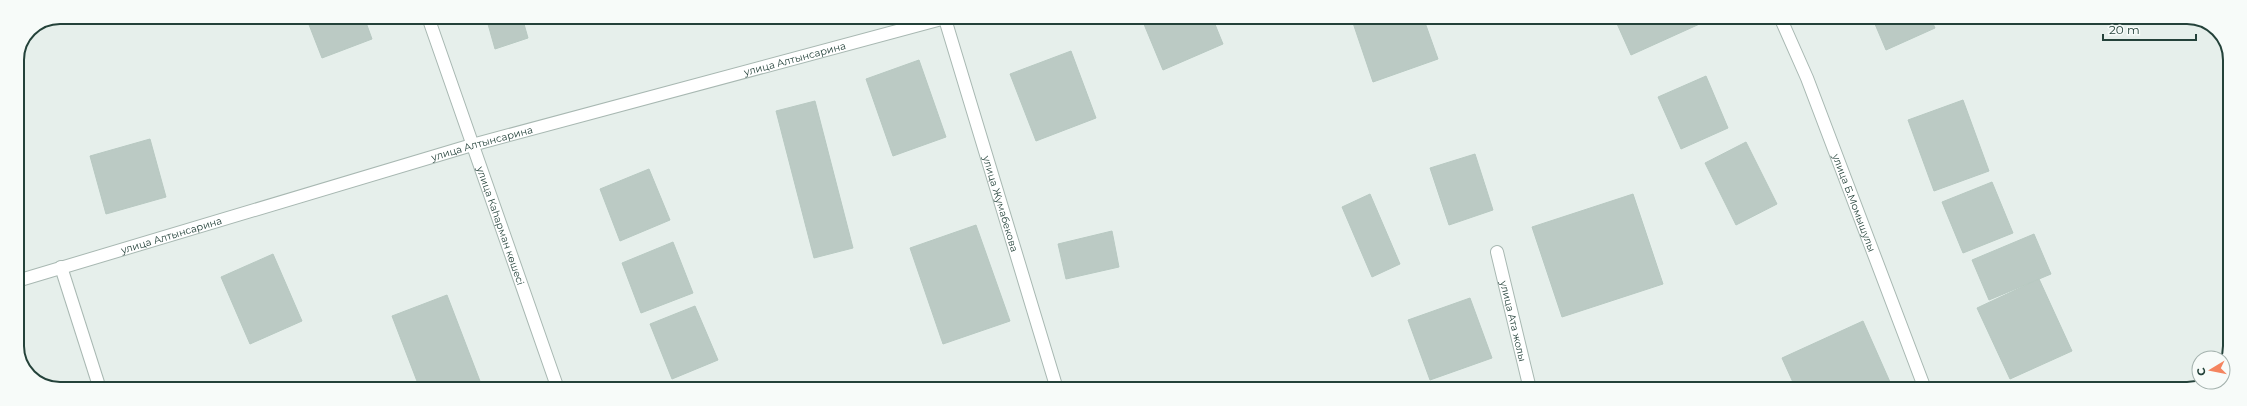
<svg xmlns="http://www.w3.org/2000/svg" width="2247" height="406" font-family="Montserrat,sans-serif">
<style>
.building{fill:#bbcac4;stroke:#b8c9c2}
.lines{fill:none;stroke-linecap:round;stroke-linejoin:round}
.minor-casing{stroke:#a8b8b2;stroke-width:14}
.minor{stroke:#fff;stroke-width:12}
.labels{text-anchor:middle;stroke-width:3;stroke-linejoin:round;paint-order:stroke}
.street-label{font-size:10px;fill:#24423a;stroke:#f7fbf9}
.rim{fill:none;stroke:#24423a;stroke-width:2}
</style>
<rect width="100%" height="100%" fill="#e6efeb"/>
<!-- building -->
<g class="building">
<path d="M306,17H364L372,39L322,58Z"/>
<path d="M486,17H522L528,38L495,49Z"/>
<path d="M1141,17H1212L1223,44L1163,70Z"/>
<path d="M1351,17H1423L1438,59L1373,82Z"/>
<path d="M1614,17H1715L1631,55Z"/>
<path d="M1872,17H1930L1935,28L1886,50Z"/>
<path d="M1071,51L1096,118L1036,141L1010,74Z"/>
<path d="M919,60L946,137L893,156L866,79Z"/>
<path d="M1706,76L1728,128L1681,149L1658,97Z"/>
<path d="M1963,100L1989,171L1934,191L1908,120Z"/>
<path d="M815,101L853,248L814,258L776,111Z"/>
<path d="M150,139L166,197L106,214L90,156Z"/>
<path d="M1746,142L1777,204L1736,225L1705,163Z"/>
<path d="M1475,154L1493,210L1449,225L1430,168Z"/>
<path d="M649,169L670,220L620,241L600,189Z"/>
<path d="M1992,182L2013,233L1963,253L1942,202Z"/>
<path d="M1370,194L1400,264L1372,277L1342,207Z"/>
<path d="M1633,194L1663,284L1562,317L1532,227Z"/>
<path d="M976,225L1010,321L943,344L910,248Z"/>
<path d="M1112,231L1119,267L1066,279L1058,244Z"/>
<path d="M2034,234L2051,274L1989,300L1972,260Z"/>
<path d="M673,242L693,293L641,313L622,263Z"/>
<path d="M273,254L302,321L250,344L221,277Z"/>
<path d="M2039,279L2072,351L2010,379L1977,308Z"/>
<path d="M447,295L483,389H420L392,316Z"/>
<path d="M1470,298L1492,358L1430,380L1408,320Z"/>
<path d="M695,306L718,360L672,379L650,324Z"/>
<path d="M1863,321L1890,382L1874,389H1796L1782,358Z"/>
<path d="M2129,383L2132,389H2117Z"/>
</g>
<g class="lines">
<!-- minor casing -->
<g class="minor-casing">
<g id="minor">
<path id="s1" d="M428,17L558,389"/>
<path id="s2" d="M1780,17L1807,78L1925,389"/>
<path id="s3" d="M945,19L1057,389"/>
<path id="s4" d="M1497,252L1530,389"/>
<path d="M61,267L100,389"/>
<path id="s5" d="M17,281L472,145L949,17"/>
</g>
</g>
<!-- minor -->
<use href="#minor" class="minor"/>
</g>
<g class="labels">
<!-- street labels -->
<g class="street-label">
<text dy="4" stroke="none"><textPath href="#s5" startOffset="809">улица Алтынсарина</textPath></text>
<text dy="4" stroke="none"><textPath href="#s5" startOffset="485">улица Алтынсарина</textPath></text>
<text dy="4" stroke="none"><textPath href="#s2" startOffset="200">улица Б.Момышулы</textPath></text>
<text dy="4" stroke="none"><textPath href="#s3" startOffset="193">улица Жумабекова</textPath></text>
<text dy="4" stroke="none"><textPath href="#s1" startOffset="221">улица Каһарман көшесі</textPath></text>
<text dy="4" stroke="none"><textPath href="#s5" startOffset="161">улица Алтынсарина</textPath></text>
<text dy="4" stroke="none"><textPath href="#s4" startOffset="71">улица Ата жолы</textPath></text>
</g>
</g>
<!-- crop -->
<path d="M0 0H2247V406H0ZM60 24H2187A36 36 0 0 1 2223 60V346A36 36 0 0 1 2187 382H60A36 36 0 0 1 24 346V60A36 36 0 0 1 60 24Z" fill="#f7fbf9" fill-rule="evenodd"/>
<path class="rim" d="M60 24H2187A36 36 0 0 1 2223 60V346A36 36 0 0 1 2187 382H60A36 36 0 0 1 24 346V60A36 36 0 0 1 60 24Z"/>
<!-- north arrow -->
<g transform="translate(2211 370) rotate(260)"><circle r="19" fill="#f7fbf9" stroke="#a3b1ad"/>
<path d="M0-3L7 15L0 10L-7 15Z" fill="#f4845f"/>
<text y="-6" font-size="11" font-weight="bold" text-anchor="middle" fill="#24423a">С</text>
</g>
<!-- scale -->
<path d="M2103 34v6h93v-6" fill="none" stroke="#24423a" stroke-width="2"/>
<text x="2109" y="34" font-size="12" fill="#24423a" stroke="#f7fbf9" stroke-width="3" paint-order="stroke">20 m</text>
</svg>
